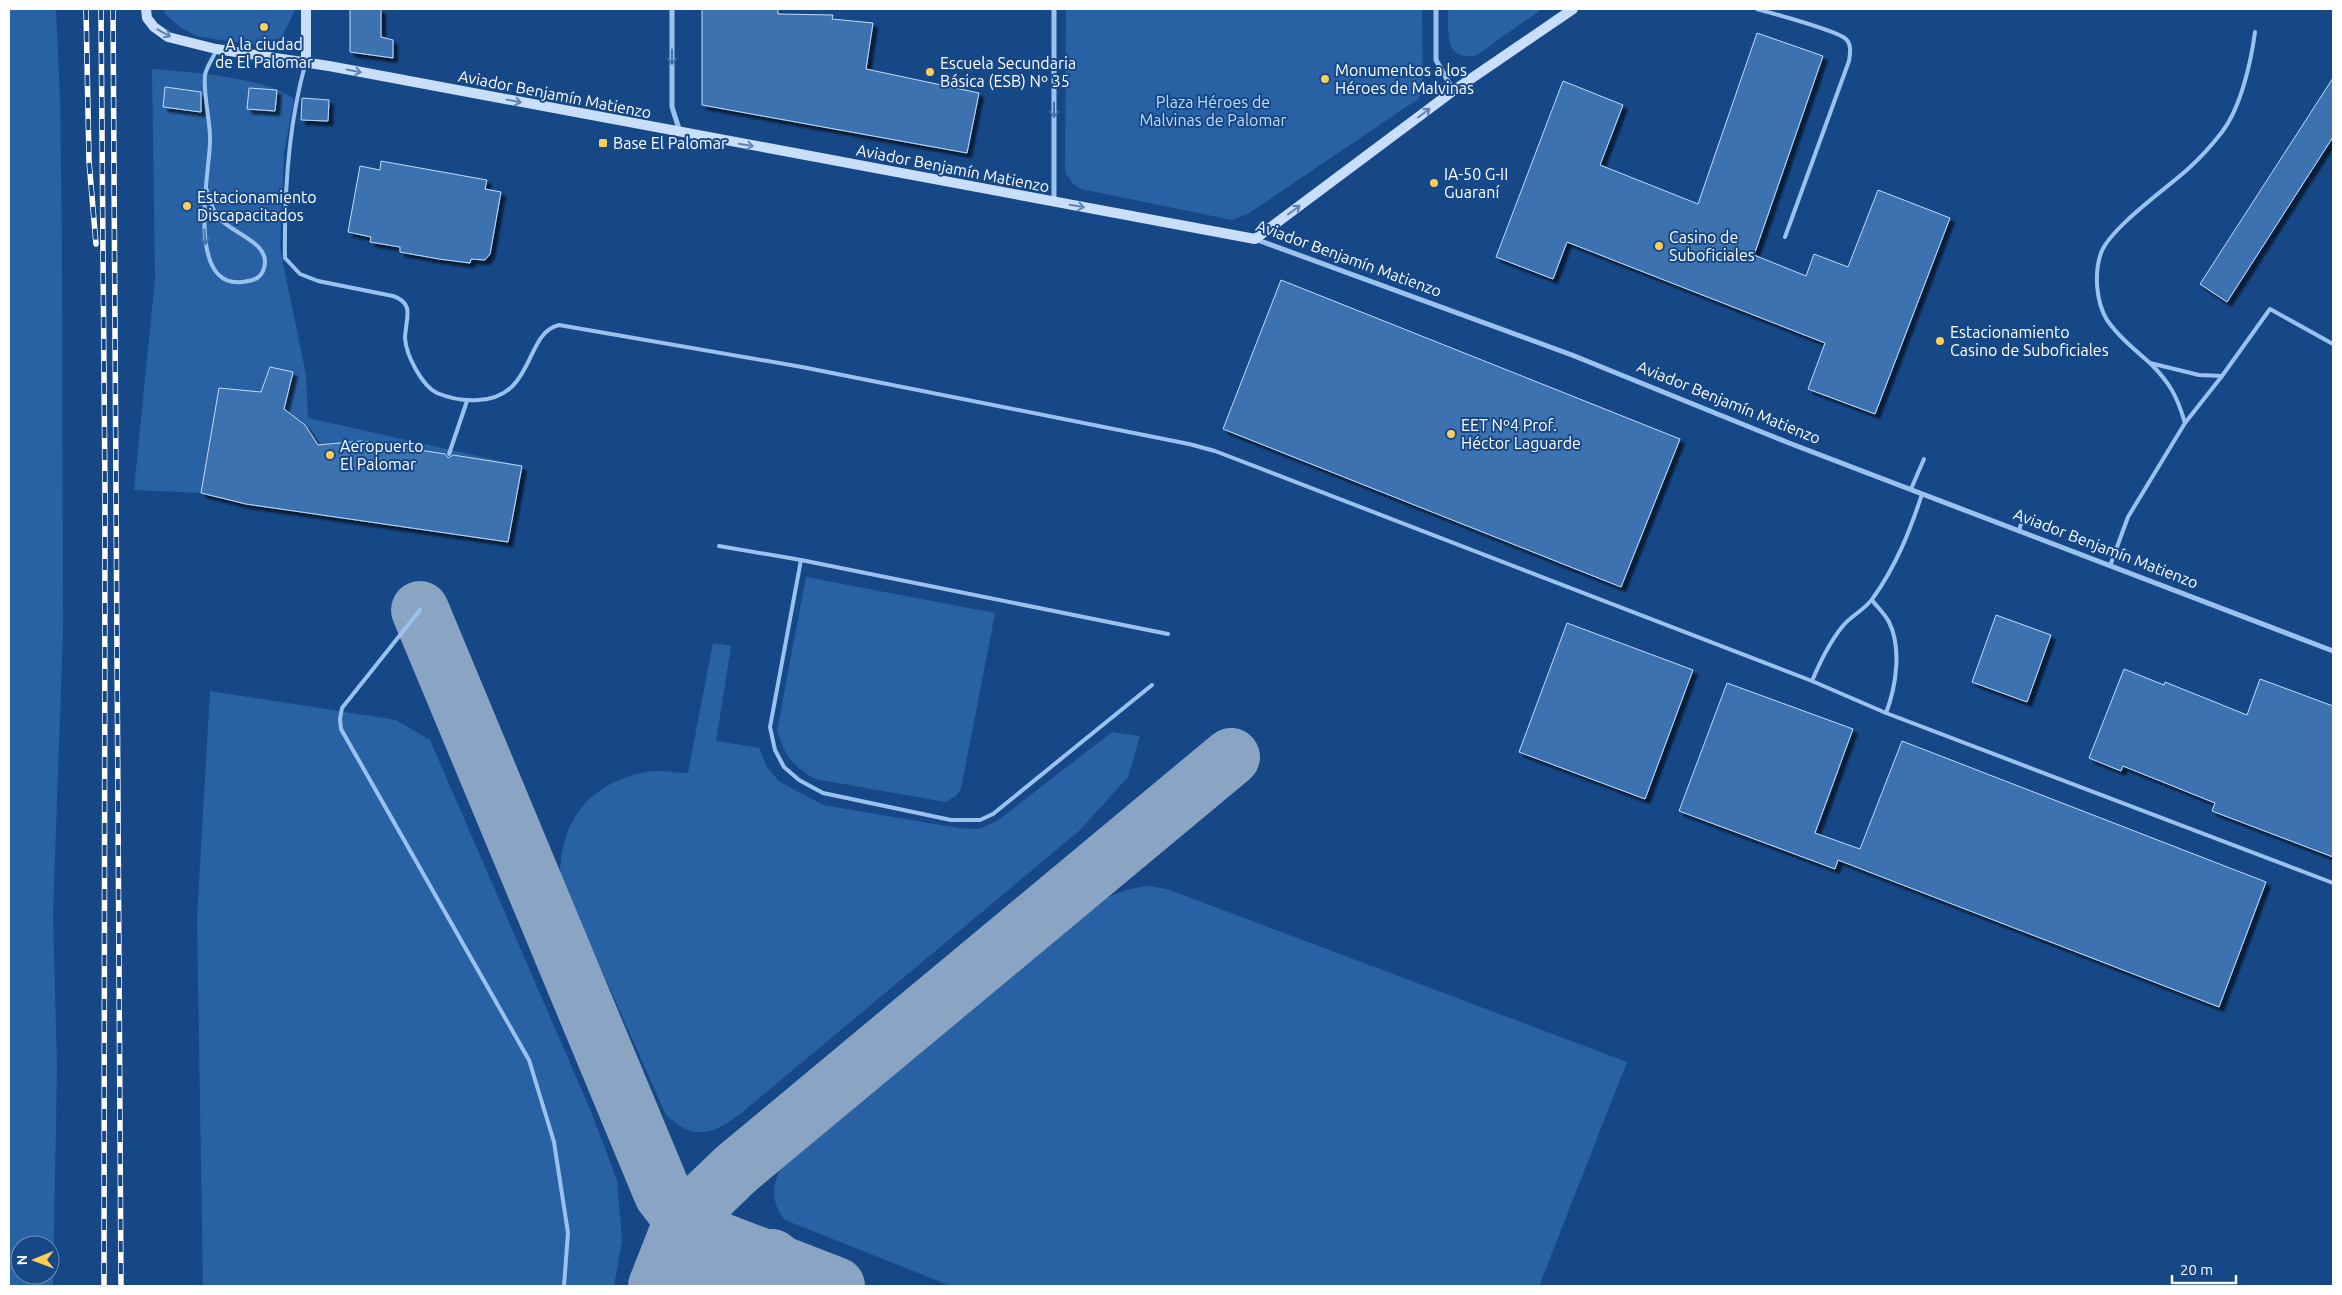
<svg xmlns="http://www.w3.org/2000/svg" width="2342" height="1295" font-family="Ubuntu,sans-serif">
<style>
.green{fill:#2862a5;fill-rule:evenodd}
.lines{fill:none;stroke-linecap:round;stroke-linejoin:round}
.taxiway{stroke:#8aa4c3;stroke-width:58}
.building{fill:#3e72b1;stroke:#c1dcfa;filter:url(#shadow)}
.lane{stroke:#9bc2ee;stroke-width:4}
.street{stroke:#9bc2ee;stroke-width:5}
.secondary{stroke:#c8defa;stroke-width:10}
.rail-casing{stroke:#fff;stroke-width:5.5}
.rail{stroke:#164887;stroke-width:4;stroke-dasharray:11;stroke-linecap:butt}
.oneway{stroke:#5d84b5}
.oneway2{stroke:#4573ab}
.poi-dot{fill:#ffcd58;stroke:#164887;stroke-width:2}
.labels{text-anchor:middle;stroke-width:4;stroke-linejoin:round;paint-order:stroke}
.poi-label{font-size:16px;fill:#fff;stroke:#164887;text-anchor:start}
.street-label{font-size:16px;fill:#fff;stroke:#164887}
.park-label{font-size:16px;fill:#c1dcfa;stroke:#164887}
</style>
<defs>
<filter id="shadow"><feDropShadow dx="4.5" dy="4.5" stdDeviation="1" flood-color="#0009"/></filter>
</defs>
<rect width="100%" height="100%" fill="#164887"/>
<!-- green -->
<g class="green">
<path d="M9,9H56L60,98L62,252L63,632L53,914L57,1067L53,1286H9ZM20,1245H50V1275H20Z"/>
<path d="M163,9H295V10L282,37L259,46L196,36L181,28L165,14Z"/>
<path d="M1066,9H1422L1423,89L1418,99L1248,214L1232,220L1081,189L1073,184L1065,172Z"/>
<path d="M1448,9H1542L1477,55C1443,62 1449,32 1448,9Z"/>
<path d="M152,69C189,72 264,77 294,99L284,153L280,248L306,375L308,418L522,466L361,441L318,445L305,425L284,409L293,373L270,367L261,392L219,388L201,493L134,490L155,279Z"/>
<path d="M806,577L995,613L961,789L956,796L945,802L815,779C791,764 786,757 777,731Z"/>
<path d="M713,643L731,646L716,741L759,748L767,767L780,782L823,805L958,828L979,829L997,821L1112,732L1140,736L1128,777L1079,831L739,1115C710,1136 693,1140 666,1115L560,876C561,819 589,784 645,772C659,769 674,773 688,773Z"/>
<path d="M210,691L396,720L430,740L590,1109L617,1180L622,1240L614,1286H203L197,919Z"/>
<path d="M1147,886L1167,889L1627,1062L1539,1286H951L785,1220C771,1203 771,1186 782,1167L1083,907L1126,890Z"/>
</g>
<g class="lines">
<!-- taxiway -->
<g class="taxiway">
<path d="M420,610L663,1194L683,1220L709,1237L836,1286"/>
<path d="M657,1286L683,1220L736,1169L1231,757"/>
<path d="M703,1286C728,1273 751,1267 779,1264L772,1258"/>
</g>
</g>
<!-- building -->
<g class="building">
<path d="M350,9H381V37L393,40V58L350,52Z"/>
<path d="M702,9H778V14L833,15L832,19L873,23L866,69L979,93L967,153L702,105Z"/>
<path d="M1757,33L1823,56L1754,255L1806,276L1814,254L1848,267L1878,190L1950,218L1875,414L1808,389L1825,343L1567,242L1553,279L1496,257L1563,81L1623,105L1600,165L1698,204Z"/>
<path d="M2333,78V137L2227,302L2200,284Z"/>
<path d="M165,87L201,92V112L163,107Z"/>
<path d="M249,88L277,90L275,111L247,109Z"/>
<path d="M302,98L329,100L328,121L301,120Z"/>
<path d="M381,161L487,180L485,189L501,192L490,254L485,260L471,259L470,263L439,259L400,252V247L370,242L371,237L348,232L360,166L380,170Z"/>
<path d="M1281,280L1680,439L1621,587L1223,429Z"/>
<path d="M270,367L293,372L284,409L305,425L318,445L361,441L445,454L448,458L453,455L522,466L508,542L246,504L201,493L219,388L261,392Z"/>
<path d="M1996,615L2051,635L2027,702L1972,682Z"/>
<path d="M1567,623L1693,670L1645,799L1519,752Z"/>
<path d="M2124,669L2164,685L2165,682L2247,715L2260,679L2333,706V857L2212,811L2215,803L2123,766L2121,771L2089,758Z"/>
<path d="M1727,683L1853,729L1815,833L1860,849L1902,741L2266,882L2219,1007L1838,860L1835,869L1679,811Z"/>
</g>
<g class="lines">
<!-- lane -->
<g class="lane">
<path d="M1757,9C1774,14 1836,30 1846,39C1852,45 1850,54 1849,61L1785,237"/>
<path d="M305,65C288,127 284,192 285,258L300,274L318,281L393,296C399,298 405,301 407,308C409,317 405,329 405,338C406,355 422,386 437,393C451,399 462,401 478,400C536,397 524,333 559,325L802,367L1189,444L1215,451L1812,681"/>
<path d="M206,188C209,197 212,209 217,216C231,234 272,242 264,268C262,276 256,280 248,281C184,296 209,175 210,143C211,121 203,97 205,75C206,68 213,58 216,51"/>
<path d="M2150,363C2135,350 2119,337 2107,320C2096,302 2094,273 2101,253C2110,228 2167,188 2188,169C2200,158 2212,145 2222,132C2241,107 2251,62 2255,32"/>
<path d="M2185,423C2177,396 2170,383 2150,363L2199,375L2222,376"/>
<path d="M449,454L467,401"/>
<path d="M1911,489L1924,459"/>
<path d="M2019,531L2022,520"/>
<path d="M719,546L801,560L1168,634"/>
<path d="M801,560L770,727L775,750L784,767L799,780L823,793L951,820H980L993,814L1152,685"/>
<path d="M2110,566L2128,517L2185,423L2222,376L2270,309L2333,344"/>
<path d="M1872,600C1877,607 1885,614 1889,622C1902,648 1896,687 1886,713L1812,681C1820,662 1829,643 1842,627C1850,616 1865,610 1873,598C1896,566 1910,531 1922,494"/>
<path d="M420,610L342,708L340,719L341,729L529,1060L554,1142L568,1233L564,1286"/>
<path d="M1886,713L2333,883"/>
</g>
<!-- street -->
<g class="street">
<path d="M672,9V107L680,132"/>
<path d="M1436,9V60L1453,90"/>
<path d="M1054,202V9"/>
<path d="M1255,239L1572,355L1789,443L2333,651"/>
</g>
<!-- secondary -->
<g class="secondary">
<path d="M146,9L147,18L154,27L168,37L216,49L329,66L1255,239L1453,91L1573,9"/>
<path d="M306,62V9"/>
</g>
<!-- rail casing -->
<g class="rail-casing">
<g id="rail">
<path d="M86,9L89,161L96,244"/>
<path d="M101,9L105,493L104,1286"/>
<path d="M113,9L121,1286"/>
</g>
</g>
<!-- rail -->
<use href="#rail" class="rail"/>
</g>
<!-- one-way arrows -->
<defs><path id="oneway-shaft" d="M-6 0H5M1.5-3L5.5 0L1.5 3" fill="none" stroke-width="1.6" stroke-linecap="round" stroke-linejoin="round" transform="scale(1.25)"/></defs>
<g class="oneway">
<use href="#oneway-shaft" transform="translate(164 33) rotate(29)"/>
<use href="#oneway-shaft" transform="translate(354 71) rotate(11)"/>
<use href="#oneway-shaft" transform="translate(514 101) rotate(11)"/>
<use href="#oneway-shaft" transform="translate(1424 113) rotate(-37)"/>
<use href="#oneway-shaft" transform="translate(746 145) rotate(10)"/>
<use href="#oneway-shaft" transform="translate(1077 206) rotate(10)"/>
<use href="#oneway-shaft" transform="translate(1294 210) rotate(-37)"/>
</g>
<g class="oneway2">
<use href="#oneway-shaft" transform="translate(672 57) rotate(90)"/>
<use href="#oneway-shaft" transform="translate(1054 110) rotate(90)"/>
<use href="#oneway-shaft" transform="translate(205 237) rotate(85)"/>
</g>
<!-- markers -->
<g class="poi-dot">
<circle cx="264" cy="27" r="5"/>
<circle cx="930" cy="72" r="5"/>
<circle cx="1325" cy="79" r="5"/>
<rect x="598" y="138" width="10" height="10" rx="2.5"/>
<circle cx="1434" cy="183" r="5"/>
<circle cx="187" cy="206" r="5"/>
<circle cx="1659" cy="246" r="5"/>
<circle cx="1940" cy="341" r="5"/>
<circle cx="1451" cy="434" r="5"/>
<circle cx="330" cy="455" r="5"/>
</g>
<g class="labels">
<!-- poi labels -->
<g class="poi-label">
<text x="264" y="50" text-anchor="middle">A la ciudad<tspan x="264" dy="18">de El Palomar</tspan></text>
<text x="940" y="69">Escuela Secundaria<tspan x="940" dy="18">Básica (ESB) Nº 35</tspan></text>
<text x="1335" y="76">Monumentos a los<tspan x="1335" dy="18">Héroes de Malvinas</tspan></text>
<text x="613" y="149">Base El Palomar</text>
<text x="1444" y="180">IA-50 G-II<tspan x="1444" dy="18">Guaraní</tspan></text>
<text x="197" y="203">Estacionamiento<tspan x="197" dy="18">Discapacitados</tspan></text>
<text x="1669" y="243">Casino de<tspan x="1669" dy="18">Suboficiales</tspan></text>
<text x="1950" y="338">Estacionamiento<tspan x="1950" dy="18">Casino de Suboficiales</tspan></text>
<text x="1461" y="431">EET Nº4 Prof.<tspan x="1461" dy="18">Héctor Laguarde</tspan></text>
<text x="340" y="452">Aeropuerto<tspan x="340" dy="18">El Palomar</tspan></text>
</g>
<!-- street labels -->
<g class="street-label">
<text transform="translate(555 94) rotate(11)" y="6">Aviador Benjamín Matienzo</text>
<text transform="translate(953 168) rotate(11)" y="6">Aviador Benjamín Matienzo</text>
<text transform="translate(1349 258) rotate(20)" y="6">Aviador Benjamín Matienzo</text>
<text transform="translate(1729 402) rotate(22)" y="6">Aviador Benjamín Matienzo</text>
<text transform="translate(2106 548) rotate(21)" y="6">Aviador Benjamín Matienzo</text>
</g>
<!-- park labels -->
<g class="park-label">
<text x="1213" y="108">Plaza Héroes de<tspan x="1213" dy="18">Malvinas de Palomar</tspan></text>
</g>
</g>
<!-- border -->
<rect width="2342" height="1295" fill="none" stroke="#ffffff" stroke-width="20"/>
<!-- north arrow -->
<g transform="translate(35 1260) rotate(269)"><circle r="24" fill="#164887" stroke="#7391b7"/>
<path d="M0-4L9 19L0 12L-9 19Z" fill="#ffcd58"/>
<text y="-8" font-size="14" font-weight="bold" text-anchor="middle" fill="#ffffff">N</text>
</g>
<!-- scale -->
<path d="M2172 1275v8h64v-8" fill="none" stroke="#ffffff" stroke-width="2.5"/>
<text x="2180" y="1275" font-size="15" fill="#ffffff" stroke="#164887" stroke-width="4" paint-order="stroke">20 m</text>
</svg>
